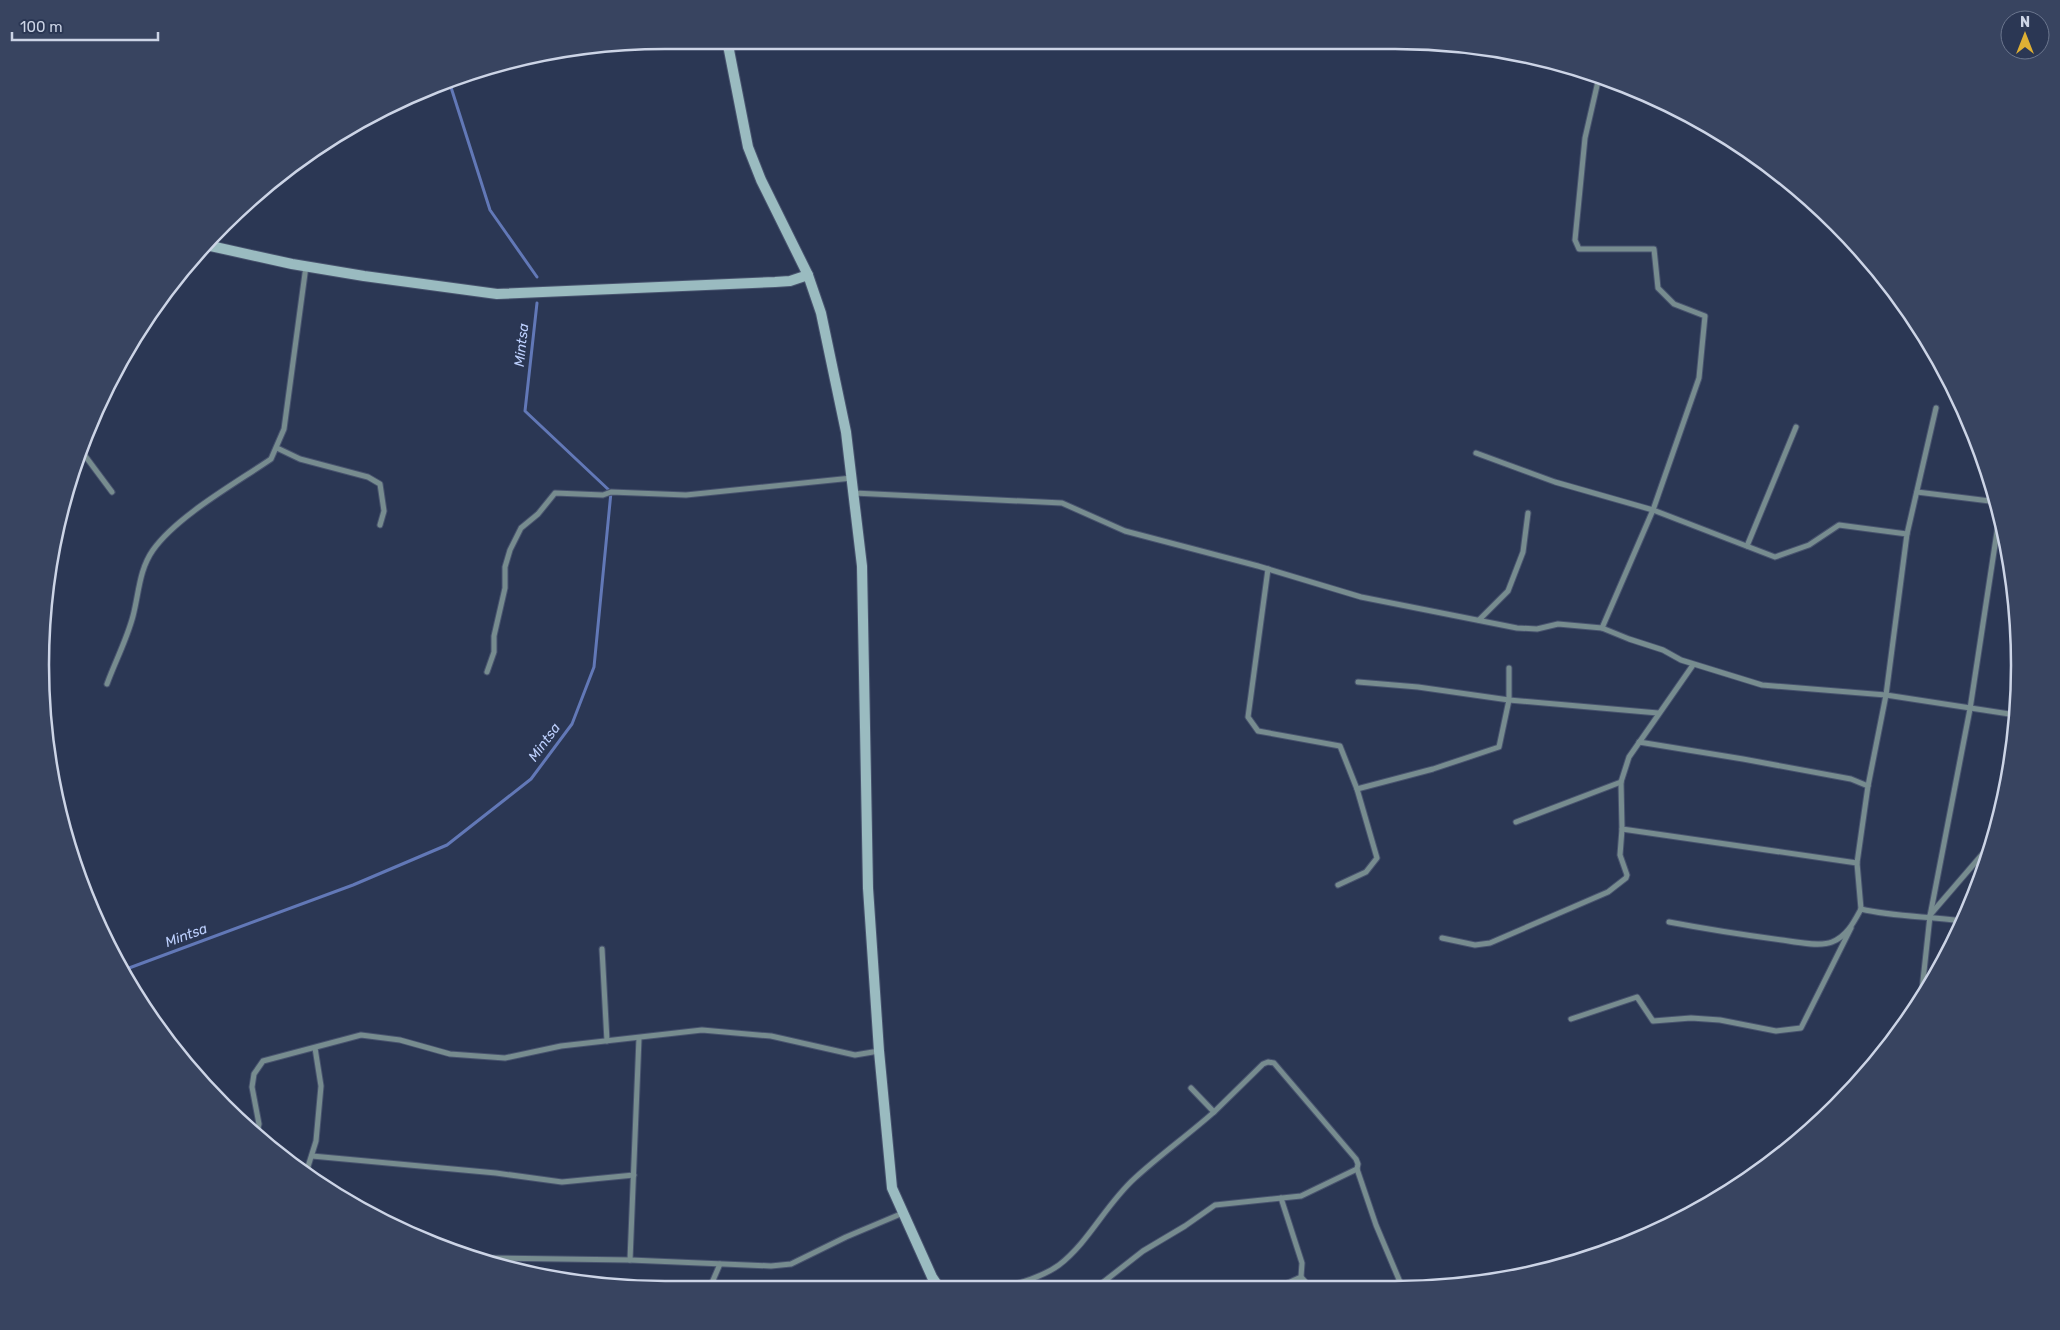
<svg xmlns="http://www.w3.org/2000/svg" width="2060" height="1330" font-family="Rubik,sans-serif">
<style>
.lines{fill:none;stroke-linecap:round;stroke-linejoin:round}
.stream{stroke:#6278b7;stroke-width:3}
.street-casing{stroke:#48536e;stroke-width:7}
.secondary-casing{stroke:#48536e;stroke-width:12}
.street{stroke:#778c8f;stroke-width:5}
.secondary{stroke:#9abbc0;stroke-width:10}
.labels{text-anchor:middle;stroke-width:4;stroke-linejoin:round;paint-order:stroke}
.water-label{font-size:14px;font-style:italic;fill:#bdd0fe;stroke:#2b3754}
.rim{fill:none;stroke:#ccd4e6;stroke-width:2.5}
</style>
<rect width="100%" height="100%" fill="#2b3754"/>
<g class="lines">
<!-- stream -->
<g class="stream">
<path d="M449,81L490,210L537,277"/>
<path d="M121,971L353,885L447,845L531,779L572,724L594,667L611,492L525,411L537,303"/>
</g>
<!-- street casing -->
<g class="street-casing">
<g id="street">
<path d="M1599,77L1585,138L1575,240L1579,249H1654L1658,288L1674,304L1705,316L1699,378L1653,510L1602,628"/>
<path d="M1936,408L1907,534L1886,695L1868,786L1857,863L1861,909C1894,917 1928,916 1962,921"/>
<path d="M277,448L300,459L368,477L380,484L384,511L380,525"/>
<path d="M80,449L112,492"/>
<path d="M1476,453L1555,482L1653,510L1775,557L1809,545L1839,525L1907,534"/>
<path d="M1917,492L1998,502"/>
<path d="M854,493L1062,503L1125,531L1258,566L1361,597L1517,628L1537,629L1558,624L1602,628L1629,639L1663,650L1681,660L1762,685L1886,695L2016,715"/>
<path d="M1747,546L1796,427"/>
<path d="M1268,569L1248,717L1258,731L1340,746L1357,789L1377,858L1366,872L1338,885"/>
<path d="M1479,620L1508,591L1523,552L1528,513"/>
<path d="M1693,665L1629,757L1621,782L1622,829L1857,863"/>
<path d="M487,672L494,652V636L505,588V567L510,550L521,528L538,514L555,493L603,495L611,492L686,495L852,478"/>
<path d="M1358,682L1418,687L1509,700L1658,713"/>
<path d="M107,684C115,662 127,639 133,616C139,593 139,570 153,550C177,516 236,483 271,459L284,429L306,266"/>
<path d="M1639,742L1743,759L1851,779L1868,786"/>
<path d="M1357,789L1433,769L1499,747L1509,700V668"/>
<path d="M1516,822L1621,782"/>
<path d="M1930,915L1992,843"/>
<path d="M1669,922C1706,929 1744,935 1782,940C1795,942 1820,947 1832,942C1847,936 1854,922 1861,909"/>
<path d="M1442,938L1475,945L1490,943L1608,892L1626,878L1627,875L1620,855L1622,829"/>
<path d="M602,949L607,1041"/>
<path d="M1921,999L1930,916L1970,709L2000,512"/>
<path d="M1571,1019L1637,997L1653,1021L1691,1018L1720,1020L1776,1031L1801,1028L1851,928"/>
<path d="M1214,1112L1263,1064L1268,1062L1274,1063L1356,1159L1358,1164L1357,1169L1376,1225L1403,1289"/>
<path d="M256,1137L259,1124L252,1087L254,1074L263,1061L361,1035L400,1040L450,1054L505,1058L561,1046L702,1030L771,1036L855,1055L879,1051"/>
<path d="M312,1156L496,1173L562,1182L634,1175"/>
<path d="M306,1173L316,1141L321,1086L315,1048"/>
<path d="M485,1258L630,1260L771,1266L791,1264L846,1237L903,1213"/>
<path d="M630,1260L639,1038"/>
<path d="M1301,1277L1311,1288"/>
<path d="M711,1285L720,1264"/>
<path d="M1001,1287C1019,1284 1044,1276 1059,1265C1089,1242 1106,1204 1135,1178C1160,1155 1188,1135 1214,1112L1191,1088"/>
<path d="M1097,1287L1143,1251L1185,1226L1215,1205L1301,1196L1357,1169"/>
<path d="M1277,1288L1301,1277L1302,1263L1281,1198"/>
</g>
</g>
<!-- secondary casing -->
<g class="secondary-casing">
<g id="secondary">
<path d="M728,45L748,147L761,180L808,275L821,313L846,432L862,566L868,888L879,1051L892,1188L932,1277L938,1286"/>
<path d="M206,245L292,264L364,276L497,294L775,282L790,281L808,275"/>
</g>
</g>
<!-- street -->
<use href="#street" class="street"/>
<!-- secondary -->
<use href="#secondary" class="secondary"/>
</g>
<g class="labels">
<!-- water labels -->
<g class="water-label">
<text transform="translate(521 345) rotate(-84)" y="5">Mintsa</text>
<text transform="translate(544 742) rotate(-54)" y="5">Mintsa</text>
<text transform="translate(186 935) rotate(-20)" y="5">Mintsa</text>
</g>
</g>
<!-- crop -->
<path d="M0 0H2060V1330H0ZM665 49H1395A616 616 0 0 1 2011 665V665A616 616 0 0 1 1395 1281H665A616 616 0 0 1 49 665V665A616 616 0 0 1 665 49Z" fill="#384460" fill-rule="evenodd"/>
<path class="rim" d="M665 49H1395A616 616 0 0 1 2011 665V665A616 616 0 0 1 1395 1281H665A616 616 0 0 1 49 665V665A616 616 0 0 1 665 49Z"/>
<!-- north arrow -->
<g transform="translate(2025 35)"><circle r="24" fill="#2b3754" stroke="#6b768e"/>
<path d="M0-4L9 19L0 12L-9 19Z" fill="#dfb034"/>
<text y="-8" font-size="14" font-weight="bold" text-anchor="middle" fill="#ccd4e6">N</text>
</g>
<!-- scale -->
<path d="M12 32v8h146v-8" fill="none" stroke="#ccd4e6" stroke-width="2.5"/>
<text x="20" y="32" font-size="15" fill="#ccd4e6" stroke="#2b3754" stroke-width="4" paint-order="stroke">100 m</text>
</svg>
